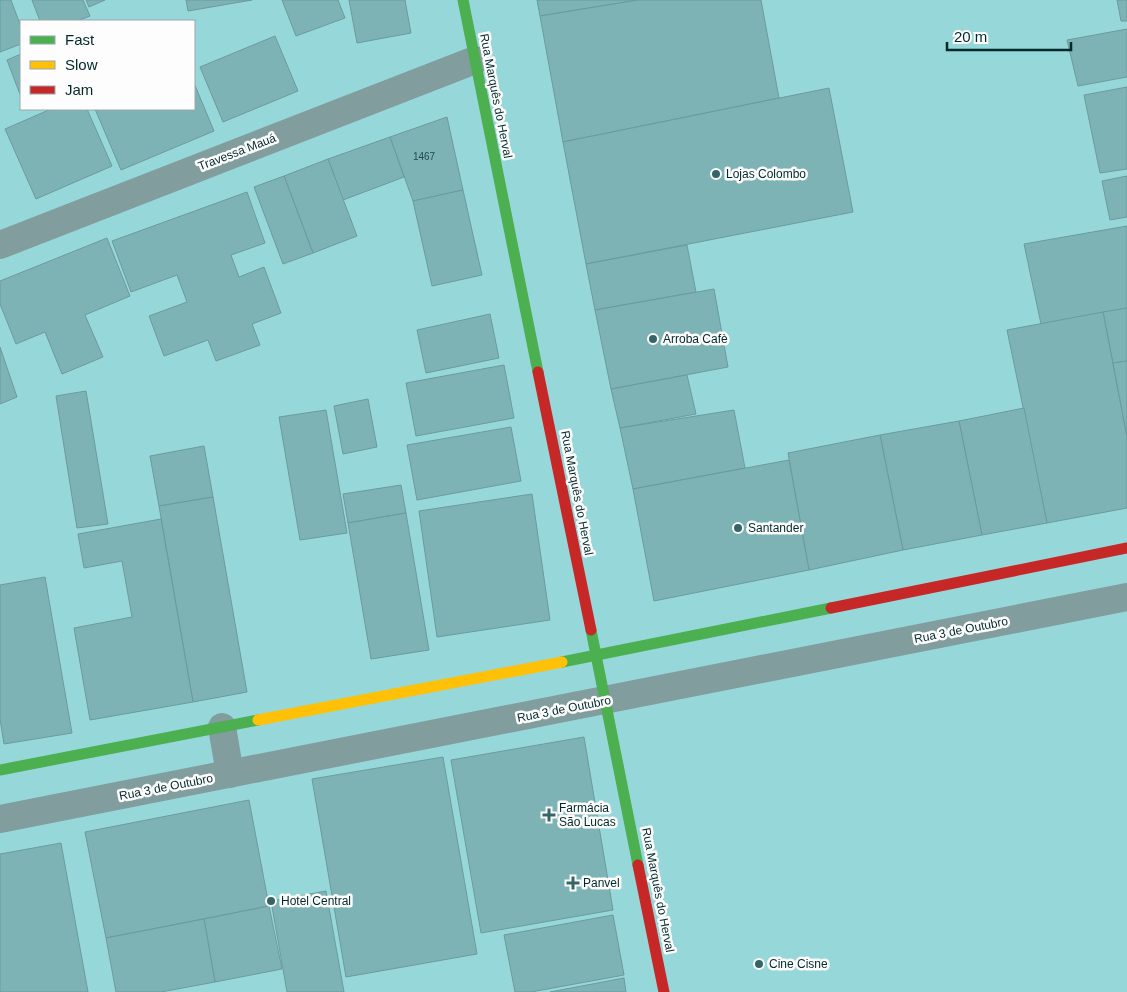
<svg xmlns="http://www.w3.org/2000/svg" width="1127" height="992" font-family="Arial,sans-serif">
<style>
.building{fill:#7eb3b5;stroke:#6b9b9d}
.lines{fill:none;stroke-linecap:round;stroke-linejoin:round}
.street{stroke:#819d9e;stroke-width:28}
.fast{stroke:#4caf50;stroke-width:11}
.slow{stroke:#ffc107;stroke-width:11}
.jam{stroke:#c62828;stroke-width:11}
.poi-dot{fill:#346668;stroke:#fdfdfd;stroke-width:2}
.labels{text-anchor:middle;stroke-width:5;stroke-linejoin:round;paint-order:stroke}
.number-label{font-size:10px;fill:#204c4e}
.street-label{font-size:12px;fill:#00292b;stroke:#fdfdfd}
.poi-label{font-size:12px;fill:#00292b;stroke:#fdfdfd;text-anchor:start}
</style>
<rect width="100%" height="100%" fill="#96d7da"/>
<!-- building -->
<g class="building">
<path d="M0,0H11L21,27V44L0,52Z"/>
<path d="M32,0H83L90,16L77,21H40Z"/>
<path d="M86,0H105L89,7Z"/>
<path d="M186,0H252L188,11Z"/>
<path d="M282,0H338L345,18L296,36Z"/>
<path d="M349,0H405L411,33L357,43Z"/>
<path d="M537,0H638L540,16Z"/>
<path d="M638,0H761L779,98L563,142L540,16Z"/>
<path d="M1117,0H1127V21H1121Z"/>
<path d="M1127,29V77L1078,86L1067,40Z"/>
<path d="M275,36L298,91L223,122L200,67Z"/>
<path d="M21,54V97L7,60Z"/>
<path d="M194,83L214,131L121,170L95,109H194Z"/>
<path d="M1127,87V169L1100,173L1084,95Z"/>
<path d="M829,88L853,212L586,264L563,142Z"/>
<path d="M51,109H87L112,166L36,199L5,129Z"/>
<path d="M447,117L463,190L413,201L390,137Z"/>
<path d="M390,137L404,177L343,200L328,159Z"/>
<path d="M328,159L357,236L313,253L284,176Z"/>
<path d="M284,176L313,253L283,264L254,187Z"/>
<path d="M1127,176V217L1110,220L1102,181Z"/>
<path d="M463,190L482,275L432,286L413,201Z"/>
<path d="M247,192L265,243L231,255L239,277L264,267L281,313L252,324L260,345L216,361L208,340L164,356L149,316L187,302L177,275L131,292L112,241Z"/>
<path d="M1127,226V308L1041,324L1024,244Z"/>
<path d="M107,238L130,296L85,315L103,357L62,374L45,332L16,344L0,304V281Z"/>
<path d="M687,245L696,292L595,310L586,264Z"/>
<path d="M714,289L728,367L611,389L595,310Z"/>
<path d="M1127,308V361L1113,363L1103,312Z"/>
<path d="M1103,312L1127,437V508L1047,523L1007,330Z"/>
<path d="M490,314L499,358L426,373L417,330Z"/>
<path d="M0,347L17,397L0,404Z"/>
<path d="M1127,361V437L1113,363Z"/>
<path d="M504,365L514,418L416,436L406,383Z"/>
<path d="M687,375L696,414L620,428L611,389Z"/>
<path d="M86,391L108,524L77,528L56,396Z"/>
<path d="M368,399L377,447L343,454L334,406Z"/>
<path d="M1024,408L1047,523L982,535L959,421Z"/>
<path d="M326,410L347,533L300,540L279,417Z"/>
<path d="M734,410L745,468L633,489L620,428Z"/>
<path d="M959,421L982,535L903,550L880,435Z"/>
<path d="M511,427L521,481L417,500L407,445Z"/>
<path d="M880,435L903,550L809,570L788,453Z"/>
<path d="M204,446L213,497L159,506L150,456Z"/>
<path d="M789,460L809,570L654,601L633,489Z"/>
<path d="M401,485L406,513L348,523L343,494Z"/>
<path d="M532,494L550,620L437,637L419,511Z"/>
<path d="M213,497L247,692L193,702L159,506Z"/>
<path d="M406,513L429,650L371,659L348,523Z"/>
<path d="M161,519L193,702L90,720L74,628L132,617L122,561L84,568L78,534Z"/>
<path d="M45,577L72,733L4,744L0,719V585Z"/>
<path d="M584,737L613,910L481,933L451,760Z"/>
<path d="M443,757L477,954L346,977L312,779Z"/>
<path d="M249,800L269,906L106,938L85,832Z"/>
<path d="M61,843L88,992H0V854Z"/>
<path d="M326,891L344,992H287L271,901Z"/>
<path d="M269,906L282,969L215,982L204,919Z"/>
<path d="M613,915L624,975L531,992H515L504,935Z"/>
<path d="M204,919L215,982L161,992H116L106,938Z"/>
<path d="M624,978L626,992H550Z"/>
</g>
<g class="lines">
<!-- street -->
<g class="street">
<path d="M0,245L475,60"/>
<path d="M222,727L230,774"/>
<path d="M0,819L1127,597"/>
</g>
<!-- fast -->
<g class="fast">
<path d="M463,0L538,372"/>
<path d="M591,630L638,865"/>
<path d="M562,662L831,608"/>
<path d="M0,770L258,720"/>
</g>
<!-- slow -->
<path class="slow" d="M258,720L562,662"/>
<!-- jam -->
<g class="jam">
<path d="M538,372L591,630"/>
<path d="M831,608L1127,548"/>
<path d="M638,865L664,992"/>
</g>
</g>
<!-- markers -->
<g class="poi-dot">
<circle cx="716" cy="174" r="5"/>
<circle cx="653" cy="339" r="5"/>
<circle cx="738" cy="528" r="5"/>
<path d="M546.5 807.5h5v5h5v5h-5v5h-5v-5h-5v-5h5z"/>
<path d="M570.5 875.5h5v5h5v5h-5v5h-5v-5h-5v-5h5z"/>
<circle cx="271" cy="901" r="5"/>
<circle cx="759" cy="964" r="5"/>
</g>
<g class="labels">
<!-- number labels -->
<g class="number-label">
<text x="424" y="160">1467</text>
</g>
<!-- street labels -->
<g class="street-label">
<text transform="translate(496 96) rotate(79)" y="4">Rua Marquês do Herval</text>
<text transform="translate(237 152) rotate(-21)" y="4">Travessa Mauá</text>
<text transform="translate(577 493) rotate(79)" y="4">Rua Marquês do Herval</text>
<text transform="translate(961 630) rotate(-11)" y="4">Rua 3 de Outubro</text>
<text transform="translate(564 709) rotate(-11)" y="4">Rua 3 de Outubro</text>
<text transform="translate(166 787) rotate(-11)" y="4">Rua 3 de Outubro</text>
<text transform="translate(658 890) rotate(79)" y="4">Rua Marquês do Herval</text>
</g>
<!-- poi labels -->
<g class="poi-label">
<text x="726" y="178">Lojas Colombo</text>
<text x="663" y="343">Arroba Cafè</text>
<text x="748" y="532">Santander</text>
<text x="559" y="812">Farmácia<tspan x="559" dy="14">São Lucas</tspan></text>
<text x="583" y="887">Panvel</text>
<text x="281" y="905">Hotel Central</text>
<text x="769" y="968">Cine Cisne</text>
</g>
</g>
<!-- legend -->
<rect x="20" y="20" width="175" height="90" fill="#fdfdfd" stroke="#98a8a9"/>
<rect x="30" y="36" width="25" height="8" fill="#4caf50" stroke="#98a8a9"/>
<text x="65" y="45" font-size="15" fill="#00292b">Fast</text>
<rect x="30" y="61" width="25" height="8" fill="#ffc107" stroke="#98a8a9"/>
<text x="65" y="70" font-size="15" fill="#00292b">Slow</text>
<rect x="30" y="86" width="25" height="8" fill="#c62828" stroke="#98a8a9"/>
<text x="65" y="95" font-size="15" fill="#00292b">Jam</text>
<!-- scale -->
<path d="M947 42v8h124v-8" fill="none" stroke="#00292b" stroke-width="2.5"/>
<text x="954" y="42" font-size="15" fill="#00292b" stroke="#fdfdfd" stroke-width="4" paint-order="stroke">20 m</text>
</svg>
